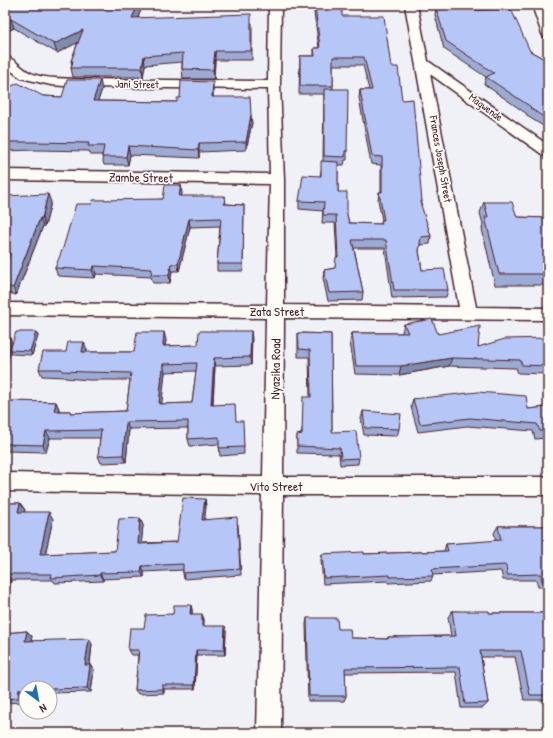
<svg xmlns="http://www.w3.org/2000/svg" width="553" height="738" font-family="'Patrick Hand',sans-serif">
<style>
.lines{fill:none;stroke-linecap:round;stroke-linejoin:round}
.minor-casing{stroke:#4a1f2b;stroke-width:3}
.minor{fill:#fdfcf7;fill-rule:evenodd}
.wall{fill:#9dabd4;stroke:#4a1f2b;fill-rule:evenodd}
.shaded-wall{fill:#7f8bad;stroke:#4a1f2b}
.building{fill:#b6c7f7;stroke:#4a1f2b;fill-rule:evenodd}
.labels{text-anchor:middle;stroke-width:3.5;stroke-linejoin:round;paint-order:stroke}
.far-street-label{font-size:11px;fill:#4a1f2b;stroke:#fdfcf7}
.street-label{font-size:13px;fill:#4a1f2b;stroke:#fdfcf7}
</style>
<rect width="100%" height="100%" fill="#eff1f7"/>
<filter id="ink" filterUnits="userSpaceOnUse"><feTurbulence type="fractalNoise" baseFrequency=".025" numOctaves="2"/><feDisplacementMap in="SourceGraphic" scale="8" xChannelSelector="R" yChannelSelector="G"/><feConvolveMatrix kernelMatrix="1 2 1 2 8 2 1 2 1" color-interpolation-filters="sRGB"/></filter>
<g filter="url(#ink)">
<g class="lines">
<!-- minor casing -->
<g class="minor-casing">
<g id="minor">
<path d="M269,5H281L280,85L284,179V305L459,307L405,5H417L428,61L548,145V156L543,155L430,74L476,307L548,308V320L284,318L283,477H548V495H283L281,733H257L262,495L5,491V473L263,477L266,318L5,315V303L267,305L270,184L5,180V170L270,174L268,89L76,87L51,85L21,78L5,66V56C15,59 20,67 29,72C42,79 61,78 76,79L268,81Z"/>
<path d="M532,5H544L548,17V38L544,37L542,34Z"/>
</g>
</g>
<!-- minor -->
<use href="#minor" class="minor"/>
</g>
<!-- wall -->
<g class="wall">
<path d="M5,5L105,10L111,5H143L137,18L252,23V60H215L214,79H183L182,69V62L145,65L143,77H73L71,68L72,65L71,61L78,42L57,53L14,28L10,30L5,27Z"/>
<path d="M315,5L342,16L391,67L402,100L422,202L421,207L431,236L430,244L420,245L419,251L422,270L448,290L446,297L392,298L385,248H354L363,292L362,300L328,301L323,278L324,270L335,268L337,257L335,223H322L323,211L299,209V201L320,176L323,161L324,94H299L300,56H314V48H319L314,13ZM333,65H363L369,90H360L359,98L371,164L381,165V192H379L378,200L382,220L381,224L349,223L347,215L338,192V165H344L345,160H347V151L333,89Z"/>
<path d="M437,5H475L476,10L530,51L548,61V129L527,116V114L484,84L486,77L444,49L435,15L436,8H437Z"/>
<path d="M5,86L8,88L43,96L62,97L102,89L98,101L177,102L180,98L213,90V97L252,123L246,150L199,152V158L130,155L128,165H104L102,157V155H90L89,151L36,150L5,151Z"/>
<path d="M182,193L181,196L226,204L244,205L243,271H217V264L220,226L190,227L179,271H172L170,283H153L151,277L96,274L95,278L58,276L55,268L92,204L163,199Z"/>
<path d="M5,196L51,202L45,226H43L16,295L5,292V271L9,259L5,258Z"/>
<path d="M484,202L517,217L548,218V285H495L482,229L483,224L480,213Z"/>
<path d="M404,324L438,334L478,347L548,338V374L518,373L516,368L449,366L399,375L355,374L350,342L352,333H402V332Z"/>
<path d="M251,331V365L215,366L213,405L236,421L243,428L244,454L220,456L219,444L190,446L188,439V428L129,429L126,462L101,463L98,456L100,438H50L46,452L5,451V401L56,402L59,409V411H71L72,413L126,411L130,380H89L65,378L64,377L42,376L39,369L66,352L87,350V352H134L166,340L165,346L198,345ZM196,371L192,403L161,404L165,372Z"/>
<path d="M36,332L38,336L32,355L12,354L10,350L12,342L10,349Z"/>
<path d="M298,333L331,334L332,432L359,458L358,464L340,465L339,454L297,453V435L301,434L310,397L309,357H298Z"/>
<path d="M413,399L528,409L548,407V438L535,439L533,431L467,426L418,432L411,407Z"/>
<path d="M363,411L399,429L397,436L364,435L361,419Z"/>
<path d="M205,499L206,506L204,520L238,524L241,575L184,579L183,573V570L144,572V577L103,579V581L55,583L53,580H11L5,605V503H20L25,510L24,512L53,519L45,554L115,551L143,525L141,543L177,542Z"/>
<path d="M498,526H548V587H538L536,580H503L501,571L433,575V576L431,581L388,583V581L323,584L321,560L322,554H364L444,551L446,544L496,541L494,533Z"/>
<path d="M191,605L192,610V614L204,619V626L226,631L225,655H197L195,689H164V693L138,694L135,690L138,655H131L128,650L144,628Z"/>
<path d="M452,611L489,613H548V700H524L515,657H481L488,703L483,708H461L456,672L345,673L346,696L344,701H308L306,624L307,618L338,629L351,638L387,639L388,637L451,636L448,617Z"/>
<path d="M27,631L32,636L31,641L92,644L90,665L94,669L91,692L50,693V688H26V693H24L23,702L5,703V633Z"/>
</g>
<!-- shaded-wall -->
<g class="shaded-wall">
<path d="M138,5H143L134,28L132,18Z"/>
<path d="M11,19L14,28L10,30L7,21Z"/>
<path d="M83,30L85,39L57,53L54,44Z"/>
<path d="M215,51V60L214,79L213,70Z"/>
<path d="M144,56L145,65L143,77L142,68Z"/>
<path d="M100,80L102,89L95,110L93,101Z"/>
<path d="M213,82V106L212,97Z"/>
<path d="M251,115L252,123L246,150V142Z"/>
<path d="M199,143V158L198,150Z"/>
<path d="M128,146L130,155L128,165L126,157Z"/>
<path d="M181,185L182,193L180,204L179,196Z"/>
<path d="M48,194L51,202L45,226L42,218Z"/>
<path d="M225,196L226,204L224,212V204Z"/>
<path d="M40,218L43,226L16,295L13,288Z"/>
<path d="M189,219L190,227L179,271L178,264Z"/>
<path d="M171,264L172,271L170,283L169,275Z"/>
<path d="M94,266L96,274L95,278L92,270Z"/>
<path d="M251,331L252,339L251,365L250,357Z"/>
<path d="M36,332L38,336L32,355L30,351Z"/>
<path d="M164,332L166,340L164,354L163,346Z"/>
<path d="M8,334L12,342L5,375V347Z"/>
<path d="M84,342L87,350L85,360L82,352Z"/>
<path d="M214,358L215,366L212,413L211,405Z"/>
<path d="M452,358L449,366L399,375L401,366Z"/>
<path d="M163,364L165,372L161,412L159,404Z"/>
<path d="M56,402L59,409L57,418L54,411Z"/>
<path d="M126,422L129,429L126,462L123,455Z"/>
<path d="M46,431L50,438L46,452L43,445Z"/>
<path d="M205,499L206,506L204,526L202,520Z"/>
<path d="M20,503L25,510L22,518L18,512Z"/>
<path d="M49,512L53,519L44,560L40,554Z"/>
<path d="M140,518L143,525L141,550L138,544Z"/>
<path d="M142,566L144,572V577L141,572Z"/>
<path d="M100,573L103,579V581L100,575Z"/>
<path d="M6,574L11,580L5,605V578Z"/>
<path d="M191,605L192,610V619L190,614Z"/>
<path d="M202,614L204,619L203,631L202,626Z"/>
<path d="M225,626L226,631L225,655L224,650Z"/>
<path d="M27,631L32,636L30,646L25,641Z"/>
<path d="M89,639L92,644L89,669L85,665Z"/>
<path d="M196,650L197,655L195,689L194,685Z"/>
<path d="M90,665L94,669L91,692L87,688Z"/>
<path d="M162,685L164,689V693L162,689Z"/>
<path d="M19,689L24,693L23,702L18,698Z"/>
</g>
<!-- building -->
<g class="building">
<path d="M5,5H97L105,10L111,5H138L132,18L251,14V51H215L213,70L182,69L183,53L144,56L142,68H71L73,61H71L83,30L54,44L11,19L7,21L5,19Z"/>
<path d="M315,5H342V16H384L391,67H398L402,100L413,99L422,202H420L431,236L421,237L419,251L422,270L444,269L448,290H394L386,240H352L363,292L329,293L324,270L335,268L336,257H338L336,215H323L324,202L299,201L303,175L321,176V161L338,162V192H347V215L349,223L382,224L381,220H384L379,192H382V157L372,156L360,90H372L364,57H333V86H300V56H315L314,48H320Z"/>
<path d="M439,5H475L476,10L511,9L530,51L548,61V120L530,108L531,107L486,77L494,73L446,41L436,8H440Z"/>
<path d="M67,80H100L93,101L177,102V98H180L181,81L213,82L212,97H250L251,115L246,142L199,143L198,150L128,146L126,157H102L104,146H88L89,143L33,142H5V86L8,88L18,83L43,96L62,97Z"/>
<path d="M324,89H348L347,151H345V157L324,156Z"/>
<path d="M165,185H181L179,196H225L224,204L244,205L243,264H217L221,218L189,219L178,264H171L169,275H151L152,269L94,266L92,270L55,268L63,248L76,204H92L93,200L163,199Z"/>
<path d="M48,194L42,218H40L13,288L5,285V271L10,253L5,251V196Z"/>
<path d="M484,202H512L517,217L548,218V274H499L485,217H488Z"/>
<path d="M432,319L438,334L480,326L478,347L505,339L548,338V366L522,365L520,360L452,358L401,366H356L352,333H408L404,324Z"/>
<path d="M199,331H251L250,357L214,358L211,405L235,404L236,421H243L244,447L219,448V437L188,439V421L126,422L123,455L98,456L101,430L46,431L43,445L5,444V401L56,402L54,411H71L70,413L126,411L131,373L86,372L62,371V369H39L43,352H66L68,342H84L82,352H134L137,332H164L163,346L198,345ZM197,363L192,403L159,404L163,364Z"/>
<path d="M16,332H36L30,351L10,350Z"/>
<path d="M298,333L331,334L332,432L356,431L359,458L341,459L340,448L297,446V435L302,434L303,397H311L310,350L299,349Z"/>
<path d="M5,334H8L5,347Z"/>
<path d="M478,392L526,396L528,409L548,407V431H540L537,424L470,418L420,424L413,399Z"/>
<path d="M363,411L401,414L399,429L365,428Z"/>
<path d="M183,498L205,499L202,520L237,517L240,569L183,573V564L142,566L141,572L100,573V575L51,578L52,574H6L5,578V503H20L18,512H49L40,554L115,551L119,519L140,518L138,544L177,542Z"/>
<path d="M498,526H548V581H542L541,574L507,575L506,565L432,569L433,576L390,577V575L324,578L322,554L364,552V554L448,551L446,544L501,540Z"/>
<path d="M174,605H191L190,614H202V626H225L224,650H196L194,685H162V689L135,690L139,650H128L130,628H144L146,615L173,614Z"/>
<path d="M452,611H489V613H548V695H530L521,651H480L488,703L465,704L460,667L345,668L346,696H309L307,618H337L338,629H350L351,638L388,639V637L456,636Z"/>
<path d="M27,631L25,641L89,639L85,665H90L87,688L50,689V688H26V689H19L18,698L5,699V633Z"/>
</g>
</g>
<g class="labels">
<!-- far-street labels -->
<g class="far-street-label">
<text transform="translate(137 84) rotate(1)" y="4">Jani Street</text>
<text transform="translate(486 107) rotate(36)" y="4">Magwende</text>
<text transform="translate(441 159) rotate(80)" y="4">Frances Joseph Street</text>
</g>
<!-- street labels -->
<g class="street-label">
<text transform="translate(141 177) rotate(1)" y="5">Zambe Street</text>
<text x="277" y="316">Zata Street</text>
<text transform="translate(275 369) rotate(-89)" y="5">Nyazika Road</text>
<text x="276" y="491">Vito Street</text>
</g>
</g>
<!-- margin -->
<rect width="553" height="738" fill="none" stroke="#fdfcf7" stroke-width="20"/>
<rect x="10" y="10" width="533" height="718" fill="none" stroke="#4a1f2b" stroke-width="1.5" filter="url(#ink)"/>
<!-- north arrow -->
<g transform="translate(38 700) rotate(148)"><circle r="19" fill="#fdfcf7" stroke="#b5a4a5"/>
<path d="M0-3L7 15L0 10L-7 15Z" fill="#1f6fb2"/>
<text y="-6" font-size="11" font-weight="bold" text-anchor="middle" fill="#4a1f2b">N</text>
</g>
</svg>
